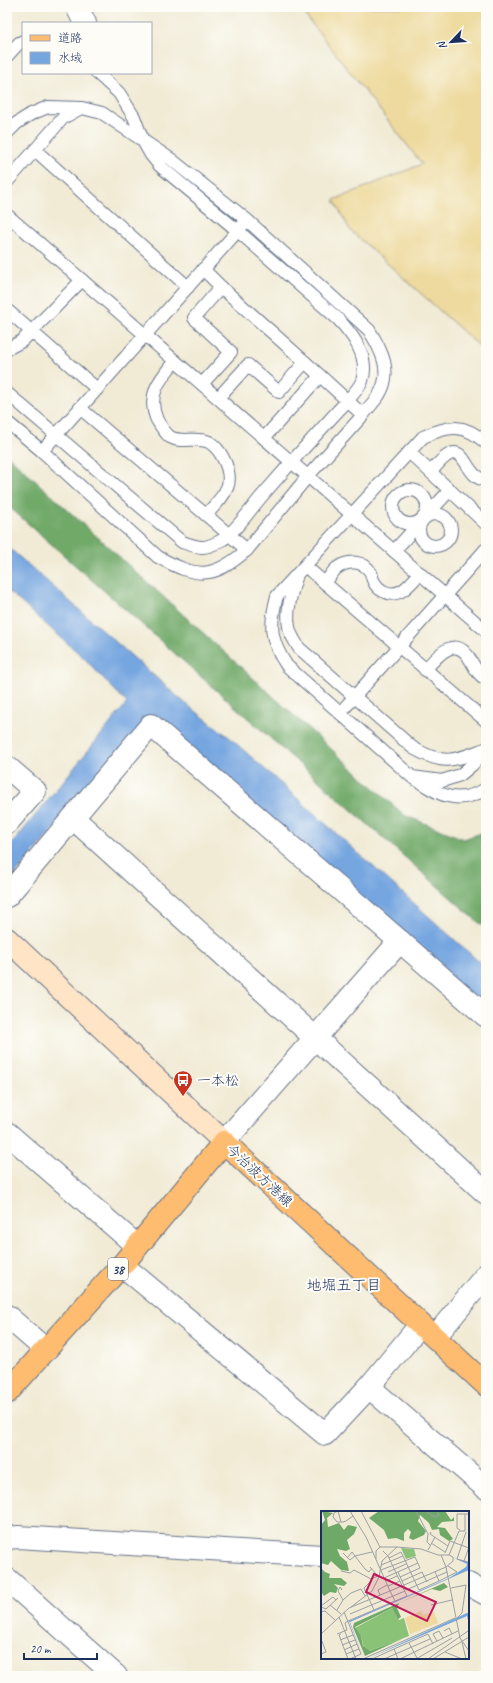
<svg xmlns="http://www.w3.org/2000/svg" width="493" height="1683" font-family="Caveat,'Klee One',sans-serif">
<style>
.forest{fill:#6fa968;stroke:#456c63}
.sand{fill:#eeda9e;stroke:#84847e}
.water{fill:#76a6e0;stroke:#486a9f}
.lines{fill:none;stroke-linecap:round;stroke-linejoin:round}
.lane-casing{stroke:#667188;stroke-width:14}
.street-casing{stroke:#667188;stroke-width:24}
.secondary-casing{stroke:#667188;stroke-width:24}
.primary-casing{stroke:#667188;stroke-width:24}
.lane{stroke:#fff;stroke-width:12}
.street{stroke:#fff;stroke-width:22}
.secondary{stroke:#ffe4c6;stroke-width:22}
.primary{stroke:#febc70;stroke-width:22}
.labels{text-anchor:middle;stroke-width:4;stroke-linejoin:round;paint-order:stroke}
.shield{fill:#fdfcf7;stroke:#5f6c8c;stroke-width:1}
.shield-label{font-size:13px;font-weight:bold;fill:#1b2f5e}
.poi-label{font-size:14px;fill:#1b2f5e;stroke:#fdfcf7;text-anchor:start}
.street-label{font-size:14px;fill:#1b2f5e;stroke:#fdfcf7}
.neighbourhood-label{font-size:15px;fill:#1b2f5e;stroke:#fdfcf7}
.inset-road{fill:none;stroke:#9ba0a5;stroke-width:1}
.view{fill:#c2185b;fill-opacity:0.15;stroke:#c2185b;stroke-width:2}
.inset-edge{fill:none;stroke:#1b2f5e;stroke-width:2}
</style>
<rect width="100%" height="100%" fill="#fdfcf7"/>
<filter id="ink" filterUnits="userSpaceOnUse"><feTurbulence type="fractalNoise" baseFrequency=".025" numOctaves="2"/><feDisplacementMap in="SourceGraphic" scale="8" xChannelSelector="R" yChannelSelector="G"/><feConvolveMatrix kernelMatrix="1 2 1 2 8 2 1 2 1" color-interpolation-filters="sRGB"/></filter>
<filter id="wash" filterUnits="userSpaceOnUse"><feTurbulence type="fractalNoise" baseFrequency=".012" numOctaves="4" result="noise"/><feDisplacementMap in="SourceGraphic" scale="16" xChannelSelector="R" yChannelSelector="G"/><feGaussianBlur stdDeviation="0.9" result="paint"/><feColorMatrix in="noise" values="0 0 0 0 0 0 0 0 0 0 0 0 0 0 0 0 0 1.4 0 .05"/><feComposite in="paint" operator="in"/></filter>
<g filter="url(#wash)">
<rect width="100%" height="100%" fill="#f1ebd5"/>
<!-- forest -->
<path class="forest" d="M7,455L404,815L464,839L486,831V929L7,505Z"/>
<!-- sand -->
<path class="sand" d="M299,7H486V352L350,230L334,200L422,164Z"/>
<!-- water -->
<path class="water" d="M7,546L185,703L229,737L486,968V1008L147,719L7,884V850L127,703L83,657L7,590Z"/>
</g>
<g filter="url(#ink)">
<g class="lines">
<!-- lane casing -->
<g class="lane-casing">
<g id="lane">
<path d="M7,56L19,43L23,41"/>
<path d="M7,133L17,123L31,114L48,107L82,108L102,113L172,160L247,220L369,330C382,351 393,372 379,395C374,402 368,408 363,415"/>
<path d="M35,150L63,118L81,108"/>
<path d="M7,182L35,150L188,287"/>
<path d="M7,215L486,631"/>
<path d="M203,269L221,287"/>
<path d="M7,310L97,389"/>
<path d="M7,349L22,341L82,280"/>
<path d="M202,384L231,352L194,318L221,287L305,362"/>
<path d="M7,393L182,542C200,548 204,550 222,540C236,531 250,510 261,497C285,469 310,441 335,414C343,405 358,391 362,381C370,357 353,335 338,319L238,231L160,166L151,155L143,141L134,117L119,93L97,73"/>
<path d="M80,408L206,515C224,495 237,485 223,458C220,452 214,445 209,442C195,436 183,444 170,437C165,433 160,425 157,420C146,395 160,379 175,361"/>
<path d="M7,422L42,451L158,557C197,578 212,580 247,550"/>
<path d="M264,438L320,376"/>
<path d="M486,443C464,423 449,425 423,437L277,596C269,626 270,641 287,666L412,777L442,781L460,775L472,765L486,749"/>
<path d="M42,451L242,226"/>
<path d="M409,452L486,524"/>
<path d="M431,472C468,426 460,478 486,480"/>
<circle cx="410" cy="507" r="17"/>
<circle cx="435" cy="530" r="16"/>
<path d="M206,515L247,550L308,476L363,415L305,362L279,392L248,365L218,398"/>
<path d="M394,551L450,490"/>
<path d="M305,566L486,721"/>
<path d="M296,578C291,593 285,615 290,631C292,637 296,643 299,648L413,748C445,766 452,761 485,749"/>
<path d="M325,583C329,578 332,572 337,568C348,560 364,560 371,573C372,576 372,579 374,582C376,586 379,589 383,591C399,600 410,584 420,573"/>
<path d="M425,670C438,655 456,633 471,661C475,668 478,675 486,679"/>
<path d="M340,713L486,549"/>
<path d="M414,778C439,795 457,806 486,789"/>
</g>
</g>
<!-- street casing -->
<g class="street-casing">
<g id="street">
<path d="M77,7L85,23"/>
<path d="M7,767L35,791L7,823"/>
<path d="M73,818L486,1193"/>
<path d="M7,896L151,725L486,1016"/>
<path d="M7,1133L137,1246"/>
<path d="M224,1142L400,941"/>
<path d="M122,1265L325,1434L369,1387L420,1325"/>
<path d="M7,1316L46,1350"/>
<path d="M435,1337L486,1275"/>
<path d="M369,1387L486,1488"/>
<path d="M7,1538L18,1537L322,1556"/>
<path d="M7,1579L116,1676"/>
<path d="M468,1584L486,1594"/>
</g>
</g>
<!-- secondary casing -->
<g class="secondary-casing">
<path id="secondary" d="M7,939L224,1142"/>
</g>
<!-- primary casing -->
<g class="primary-casing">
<path id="primary" d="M7,1393L122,1265L224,1142L486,1385"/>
</g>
<!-- lane -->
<use href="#lane" class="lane"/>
<!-- street -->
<use href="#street" class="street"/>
<!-- secondary -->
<use href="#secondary" class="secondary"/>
<!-- primary -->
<use href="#primary" class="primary"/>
</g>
</g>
<!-- icons -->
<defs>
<g id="bus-pin" transform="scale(1)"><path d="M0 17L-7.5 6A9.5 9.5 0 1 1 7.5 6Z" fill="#c8321e" stroke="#fdfcf7"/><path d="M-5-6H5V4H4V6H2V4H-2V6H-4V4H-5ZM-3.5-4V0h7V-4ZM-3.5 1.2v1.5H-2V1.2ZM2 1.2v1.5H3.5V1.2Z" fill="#fff"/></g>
</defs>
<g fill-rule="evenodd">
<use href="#bus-pin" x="183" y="1080"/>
</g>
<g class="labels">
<!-- shield labels -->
<rect class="shield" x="108" y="1258" width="20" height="22" rx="3"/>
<g class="shield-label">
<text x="118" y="1274">38</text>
</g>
<!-- poi labels -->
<g class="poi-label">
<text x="197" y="1085">一本松</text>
</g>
<!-- street labels -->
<g class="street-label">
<text transform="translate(260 1175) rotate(43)" y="5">今治波方港線</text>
</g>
<!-- neighbourhood labels -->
<g class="neighbourhood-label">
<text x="344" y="1290">地堀五丁目</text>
</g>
</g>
<!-- overview -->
<g transform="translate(321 1511)">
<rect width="148" height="148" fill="#f1ebd5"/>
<path d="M80,37L93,38L95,45L85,48ZM71,97L78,109L83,107L88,125L49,140L43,137L40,125L34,117Z" fill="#8ac378"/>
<path d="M1,0L12,2L6,7L7,16L18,12L23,19L27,14L36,16L33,23L26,29L29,38L25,40L16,38L19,45L26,51L28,60L20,59L10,50L7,54L0,52V14L4,9ZM58,0H124L130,9L133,6V10L121,11L116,16L124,17L132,28L128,30L119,24L118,18L111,19L108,12L99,4L97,10L105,20L103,24L92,29L88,27L90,21L87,18L83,22V30L75,27L67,28L63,19L48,7ZM0,57L4,61L9,63L8,67H20L26,72L23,75L13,73L17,77L15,82L9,81L3,85L0,81ZM123,72L127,76L119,80L111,78L78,92L76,97L80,106L77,108L71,97L34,116L40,125L42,135L49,140L83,127L44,145L32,116L33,112Z" fill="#6fa968"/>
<path d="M100,100L102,104L113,101L117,112L89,123L84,107Z" fill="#eeda9e"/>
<path d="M133,47L147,51L148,48V59L29,111L43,148L28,110L128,67L145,56L146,53ZM148,101V113L146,105L46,148Z" fill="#76a6e0"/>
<path class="inset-road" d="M40,0L59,36M95,0L107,23L106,31L109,34M104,0L114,6L118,4L116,0M148,3H144V20H138L128,44L132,46V50L125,56L139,127L148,140M20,11L17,0L13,2L12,6L16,11H22L25,10L32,5M139,19L136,17V3H144M110,21L109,23L127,35M110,32L124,41M107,39L114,26M22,42L29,49L34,45L31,41L26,47M124,42L129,30L148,37M68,47L80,41L82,45M55,48V40L59,36H76M136,48L145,21M136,48L147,51L148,48M143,50L148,36M60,54L82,45L98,79L118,70L114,61M49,56L57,65M51,57L48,61L44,58L34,45L51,41M60,59L94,46L99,57L79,66M20,60L29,62L33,59L50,68L59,64M67,61L85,53M77,61L85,79L126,61M63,67L97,52M65,70L76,65M81,70L101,61L106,71M118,70L136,61L127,55M49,71L43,77L53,99M67,75L79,70M130,77L145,74L141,102L136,107M21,79L19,76L17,80L22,89M59,84L57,79L66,74M74,90L69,80L125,56L120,44M9,94L20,103M110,94L131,89M0,95L12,86L15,89M0,96L5,98L17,87M30,96L51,80L58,66L61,50L76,36L100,38L117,44H128M16,99L22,89L30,82L40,78L44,85M0,101L4,100L14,109M23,101L40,143L29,148M29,103L84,80M18,106L35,148M123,120L128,117L131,123M0,123L28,97L69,80L45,26L29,0M16,123L26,119L24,112L27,110L86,85L67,45L62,40M20,123L18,124L27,148M19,129L32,124M116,130L112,123L118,120L122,127M141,131L145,148M88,132L96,147M21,134L34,129M73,138L107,123L112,133M23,139L36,133M124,141L141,148M0,143L5,141L1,130M25,143L38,138M42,148L134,107M51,148L73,138L77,148M63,148L109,128M79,148L137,120M95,148L131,127M107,148L147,120M112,148L148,126"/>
<path class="view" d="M53,63L115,91L106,110L45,81Z"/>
<rect width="148" height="148" class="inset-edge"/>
</g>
<!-- margin -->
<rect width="493" height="1683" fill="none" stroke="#fdfcf7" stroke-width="24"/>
<!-- legend -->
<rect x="22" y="22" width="130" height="52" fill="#fdfcf7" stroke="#a3aaba"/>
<rect x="30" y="35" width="20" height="6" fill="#febc70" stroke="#a3aaba"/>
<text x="58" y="42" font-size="12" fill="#1b2f5e">道路</text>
<rect x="30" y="52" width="20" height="12" fill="#76a6e0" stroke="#a3aaba"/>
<text x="58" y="62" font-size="12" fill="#1b2f5e">水域</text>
<!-- north arrow -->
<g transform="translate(451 42) rotate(245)" stroke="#fdfcf7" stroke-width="3" paint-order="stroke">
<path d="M0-3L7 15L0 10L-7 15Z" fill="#1b2f5e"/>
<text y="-6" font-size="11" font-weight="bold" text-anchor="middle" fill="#1b2f5e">N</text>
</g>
<!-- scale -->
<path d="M24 1653v6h73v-6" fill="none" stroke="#1b2f5e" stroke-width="2"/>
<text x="30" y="1653" font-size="12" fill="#1b2f5e" stroke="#fdfcf7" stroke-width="3" paint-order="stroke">20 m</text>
</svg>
